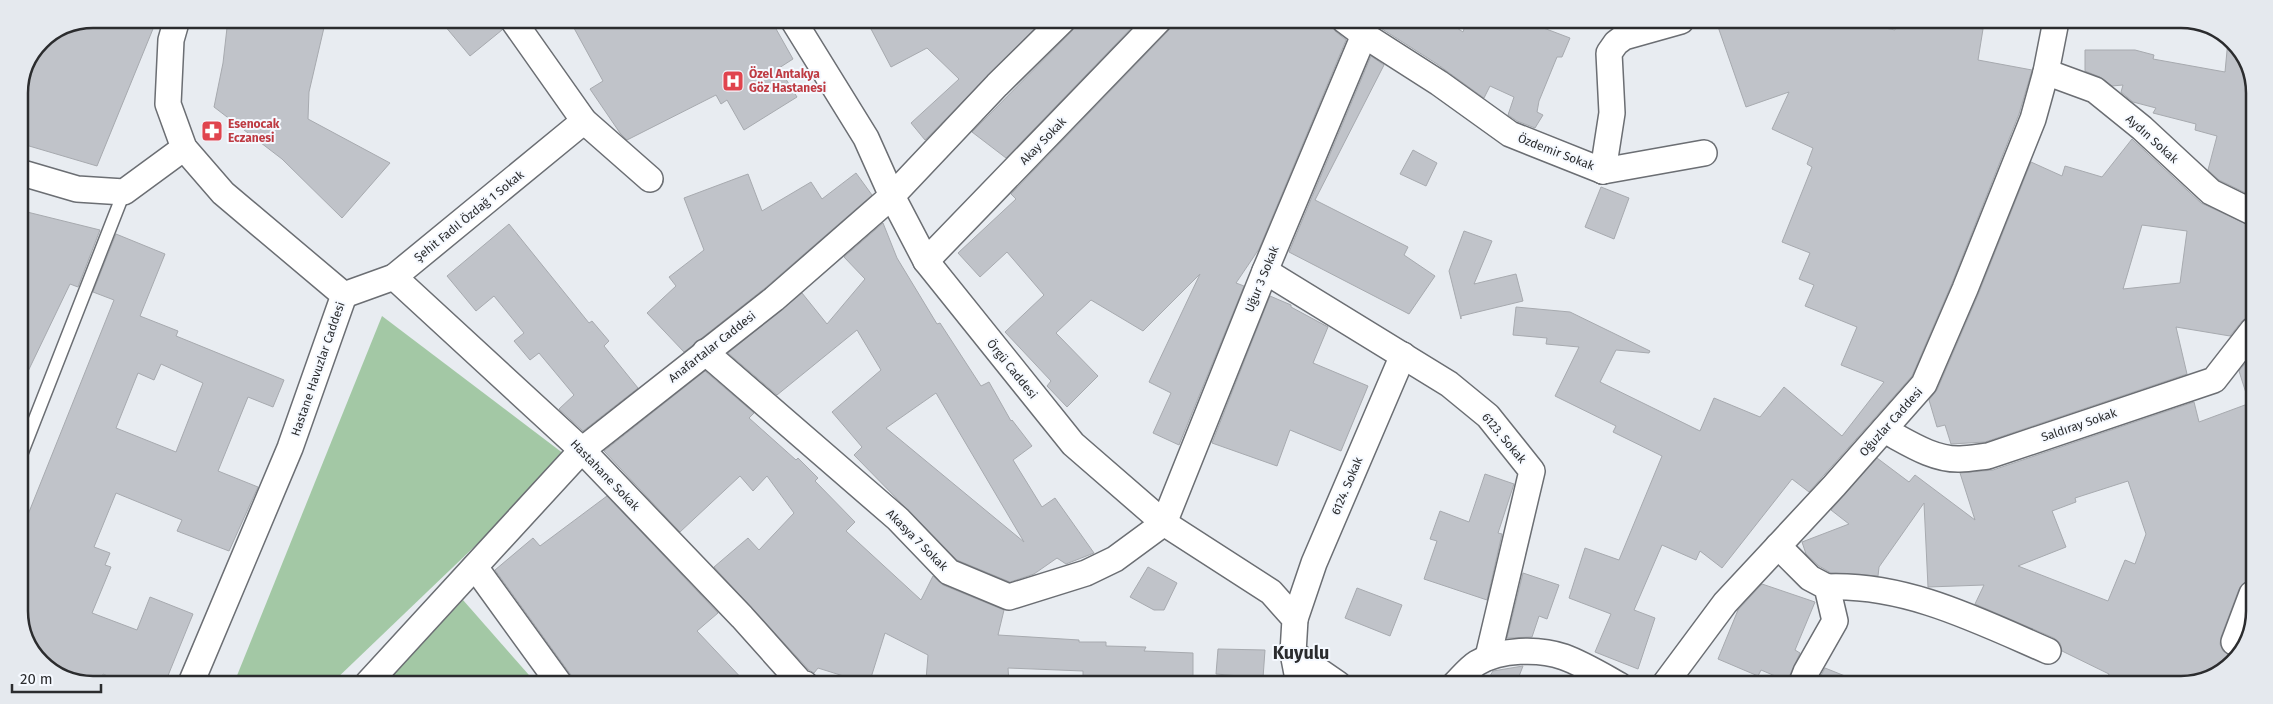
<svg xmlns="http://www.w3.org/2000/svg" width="2273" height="704" font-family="'Fira Sans',sans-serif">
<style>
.green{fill:#a3c8a5}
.building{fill:#c0c3c9;stroke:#a7aaaf;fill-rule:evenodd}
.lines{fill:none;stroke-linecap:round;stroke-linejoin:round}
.service-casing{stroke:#6b6e73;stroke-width:15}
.minor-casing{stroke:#6b6e73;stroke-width:28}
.service{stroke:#fff;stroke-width:12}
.minor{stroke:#fff;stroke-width:25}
.labels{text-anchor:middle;stroke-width:4;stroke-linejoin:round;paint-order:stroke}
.health-label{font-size:12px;font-weight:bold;fill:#be3a42;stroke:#f5f9ff;text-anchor:start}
.street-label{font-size:12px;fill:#2b2c2e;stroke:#f5f9ff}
.district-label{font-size:18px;font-weight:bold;fill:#2b2c2e;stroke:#f5f9ff}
.rim{fill:none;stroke:#2b2c2e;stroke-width:2.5}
</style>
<rect width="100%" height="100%" fill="#e8ecf1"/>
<!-- green -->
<g class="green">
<path d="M382,316L568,457L332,683H234Z"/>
<path d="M463,600L536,683H385Z"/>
</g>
<!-- building -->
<g class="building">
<path d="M92,19H157L97,166L19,143V92L41,40Z"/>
<path d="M228,19H326L309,92L308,119L390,163L342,218L282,159L214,107L223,63Z"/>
<path d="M439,19H498L502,30L470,56Z"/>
<path d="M569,19L771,20L793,59L779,68L797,97L744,130L727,100L721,104L716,95L627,140L620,133L590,89L603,81Z"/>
<path d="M888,20H1043L925,140L911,123L959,79L927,48L891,67L871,29Z"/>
<path d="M1077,20H1139L1006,158L972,132L1073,30Z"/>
<path d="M1173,20H1330L1335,31L1346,40L1259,249L1236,283L1244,286L1179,445L1153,433L1171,393L1149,382L1200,274L1143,331L1091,300L1056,333L1098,376L1067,407L1047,386L1051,381L1005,332L1044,295L1007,252L980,277L958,253L1016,199L1011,194L1169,30Z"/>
<path d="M1368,20H1445L1463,32L1467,20L1525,21L1570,38L1562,57H1557L1539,101L1537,112L1543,115L1535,128L1517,121L1508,115L1514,97L1490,86L1484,98L1437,64Z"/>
<path d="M1716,21H1850L1895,30L1897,21H1941L1983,29L1978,60L2032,70L2019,114L1952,283L1912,376L1809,492L1792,479L1722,568L1700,551L1696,560L1662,545L1634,610L1655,618L1638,669L1595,652L1611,614L1569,598L1585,548L1619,560L1662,456L1613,432L1616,426L1555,396L1579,347L1546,344L1547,338L1513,335L1516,307L1570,312L1650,351L1649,353L1616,350L1600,382L1700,431L1714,398L1760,417L1784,387L1842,436L1884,382L1841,365L1857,327L1805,306L1814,285L1799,279L1810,253L1782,242L1812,167L1807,164L1813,148L1772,129L1789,92L1746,107Z"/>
<path d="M2228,40L2239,47L2254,87V197L2219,180L2208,170L2217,136L2195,130L2196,124L2153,113L2156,108L2133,102L2121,92L2123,85L2112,86L2100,77L2085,71V50H2135L2154,55L2153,59L2225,72Z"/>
<path d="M1371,56L1384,65L1315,200L1408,247L1404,255L1435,276L1409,314L1289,252Z"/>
<path d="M2132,139L2201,203L2253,227V316L2242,321L2230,336L2176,327L2187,374L1985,442L1951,444L1945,425L1937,427L1929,400L1937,390L1978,295L2031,162L2062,176L2065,166L2102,177ZM2142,225L2187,231L2180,283L2123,289Z"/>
<path d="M1413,150L1437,163L1426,186L1400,174Z"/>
<path d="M856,173L872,195L765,288L684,352L647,313L676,286L669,277L704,250L684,198L748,174L762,211L811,182L822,199Z"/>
<path d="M1601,187L1629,198L1614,239L1585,227Z"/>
<path d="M19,210L100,230L78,287L70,284L19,390Z"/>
<path d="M883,223L897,258L937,324L940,323L981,386L989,382L1011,421L1012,420L1032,446L1013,460L1042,507L1055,498L1094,553L1066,564L1057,558L1034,574L1010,582L957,560L854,455L862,447L832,412L881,370L857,330L777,395L728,353L802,293L827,324L865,279L844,257ZM936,393L1024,542L886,428Z"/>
<path d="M509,224L589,323L592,321L609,341L604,346L638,388L583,431L559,409L574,395L539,353L530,360L514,341L524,333L494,296L476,311L447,276Z"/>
<path d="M1464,231L1492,241L1474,284L1516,274L1523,301L1461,316V319L1449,271Z"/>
<path d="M116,234L165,254L140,316L178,331L176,336L284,380L273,407L248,397L218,471L258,487L229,551L177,531L182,520L116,493L94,547L110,553L105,565L111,567L92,613L137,630L150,597L193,614L165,683H124L103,674L100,683H89L48,666L34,657L19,617V537L114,300L93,292ZM161,364L203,383L176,452L116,428L138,373L154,380Z"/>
<path d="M1270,296L1291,305V307L1328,327L1313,363L1368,386L1341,451L1290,430L1277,466L1212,443Z"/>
<path d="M2253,354V392L2246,393L2239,371Z"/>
<path d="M705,371L754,413L749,418L796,460L798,458L818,478L815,481L855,522L846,531L921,600L933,576L943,585L1004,610L998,635L1079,640V642H1106V646L1146,647L1144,651L1193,653V683L1158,682L1159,677L1106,676V679H1083V671L1008,668L1009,683L974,682L975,678L926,680L928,655L885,633L869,684L818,668L814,673L809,670L714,567L748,538L759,550L794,513L767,476L753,491L740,476L680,532L604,451Z"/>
<path d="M2194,402L2199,422L2253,402L2252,567L2246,581L2239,589L2221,637L2220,644L2223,651L2229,655L2235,656L2225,670L2181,685H2104L2109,674L2062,651L2060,643L2054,638L1975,604L1984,585L1928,587L1924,503L1879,567L1878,576L1831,573L1819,566L1806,554L1802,542L1849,524L1831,510L1877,458L1909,482L1915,475L1975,520L1960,473L1993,470ZM2128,481L2146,534L2135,564L2125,560L2108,601L2018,566L2066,547L2052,511L2076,502L2075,498Z"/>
<path d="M1485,474L1514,484L1498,533L1502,534L1487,600L1424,579L1437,541L1430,539L1440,511L1469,522Z"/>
<path d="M607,496L718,613L697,631L746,683H573L571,675L495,570L533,538L540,546Z"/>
<path d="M1148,567L1177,583L1164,610H1154L1130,597Z"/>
<path d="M1523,573L1559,585L1547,619L1539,616L1532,637L1507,638Z"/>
<path d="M1762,584L1815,602L1795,650L1800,653L1787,681L1761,670L1758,676L1718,659L1738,610Z"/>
<path d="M1357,588L1402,605L1390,636L1345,618Z"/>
<path d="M1218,649L1265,650L1263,678L1216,674Z"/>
<path d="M1523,666L1516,684H1485L1493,671Z"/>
<path d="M1825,668L1865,684V685H1816Z"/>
</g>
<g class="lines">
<!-- service casing -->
<g class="service-casing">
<path id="service" d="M19,460L124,192"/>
</g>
<!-- minor casing -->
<g class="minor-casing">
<g id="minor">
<path d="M177,19L171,40L168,104L184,148L223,193L344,295L290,448L191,683"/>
<path d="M512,19L584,121L650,179"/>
<path d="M793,20L866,138L892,196L926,261L1073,444L1164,523L1271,592L1295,619L1293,653L1299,684"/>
<path d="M1344,20L1364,35L1439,83L1510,134L1603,171"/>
<path d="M2046,72L2095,90L2142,128L2211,192L2254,213"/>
<path d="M1603,171L1612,113L1609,53L1616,43L1624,37L1681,21"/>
<path d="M1603,171L1704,153"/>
<path d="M19,172L77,189L124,192L184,148"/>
<path d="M926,261L1159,20"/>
<path d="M1265,271L1449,384L1488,416L1532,471L1488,657"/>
<path d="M394,277L582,450L742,617L801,683L805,684"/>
<path d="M344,295L394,277L584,121"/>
<path d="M705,352L898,519L949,572L1009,597L1086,573L1115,559L1164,523L1265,271L1364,35"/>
<path d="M1884,430C1907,442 1933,460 1960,459C1969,459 1979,457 1988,456L2214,380L2253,330"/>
<path d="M1778,546L1810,578L1827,587L1835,621L1806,672L1801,685"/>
<path d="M475,567L559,683"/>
<path d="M1827,587C1906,584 1977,620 2048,651"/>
<path d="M1295,619L1314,563L1403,355"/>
<path d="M2234,642L2252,594"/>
<path d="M1293,653L1338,684"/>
<path d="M368,683L582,450L774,299L892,196L997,85L1063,20"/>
<path d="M1455,684C1462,677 1469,668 1477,663C1500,649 1539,648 1564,657C1583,664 1601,675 1619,685"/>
<path d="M1664,685L1725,603L1834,486L1924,384L1965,289L2033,119L2046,72L2056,21"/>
</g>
</g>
<!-- service -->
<use href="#service" class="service"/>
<!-- minor -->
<use href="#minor" class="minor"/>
</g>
<!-- icons -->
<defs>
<g id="hospital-square" transform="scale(1.125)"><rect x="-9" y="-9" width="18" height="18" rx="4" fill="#e0444e" stroke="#f5f9ff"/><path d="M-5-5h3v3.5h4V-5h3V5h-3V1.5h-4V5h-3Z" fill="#fff"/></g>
<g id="pharmacy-square" transform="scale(1.125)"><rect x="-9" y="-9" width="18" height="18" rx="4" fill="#e0444e" stroke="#f5f9ff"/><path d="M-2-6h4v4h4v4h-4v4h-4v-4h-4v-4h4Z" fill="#fff"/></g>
</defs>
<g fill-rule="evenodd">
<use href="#hospital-square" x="733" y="81"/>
<use href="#pharmacy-square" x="212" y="131"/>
</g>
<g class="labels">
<!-- health labels -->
<g class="health-label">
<text x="749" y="78">Özel Antakya<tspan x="749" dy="14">Göz Hastanesi</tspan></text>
<text x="228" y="128">Esenocak<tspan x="228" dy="14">Eczanesi</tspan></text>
</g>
<!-- street labels -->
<g class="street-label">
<text transform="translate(2152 139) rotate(42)" y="4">Aydın Sokak</text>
<text transform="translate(1043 141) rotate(-46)" y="4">Akay Sokak</text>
<text transform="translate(1556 152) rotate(21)" y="4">Özdemir Sokak</text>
<text transform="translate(469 216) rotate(-39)" y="4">Şehit Fadıl Özdağ 1 Sokak</text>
<text transform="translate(1262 279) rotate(-68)" y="4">Uğur 3 Sokak</text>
<text transform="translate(712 347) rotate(-38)" y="4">Anafartalar Caddesi</text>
<text transform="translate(318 369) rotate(-71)" y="4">Hastane Havuzlar Caddesi</text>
<text transform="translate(1012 369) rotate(51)" y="4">Örgü Caddesi</text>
<text transform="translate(1891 422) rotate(-48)" y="4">Oğuzlar Caddesi</text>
<text transform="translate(2079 425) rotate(-19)" y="4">Saldıray Sokak</text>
<text transform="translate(1504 438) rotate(50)" y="4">6123. Sokak</text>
<text transform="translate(605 475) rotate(46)" y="4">Hastahane Sokak</text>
<text transform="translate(1347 486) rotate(-67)" y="4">6124. Sokak</text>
<text transform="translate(917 540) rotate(45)" y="4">Akasya 7 Sokak</text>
</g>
<!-- district labels -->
<g class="district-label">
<text x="1301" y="659">Kuyulu</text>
</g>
</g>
<!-- crop -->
<path d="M0 0H2273V704H0ZM93 28H2181A65 65 0 0 1 2246 93V611A65 65 0 0 1 2181 676H93A65 65 0 0 1 28 611V93A65 65 0 0 1 93 28Z" fill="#e5e9ee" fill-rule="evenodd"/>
<path class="rim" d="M93 28H2181A65 65 0 0 1 2246 93V611A65 65 0 0 1 2181 676H93A65 65 0 0 1 28 611V93A65 65 0 0 1 93 28Z"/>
<!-- scale -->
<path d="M12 684v8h89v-8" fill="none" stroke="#2b2c2e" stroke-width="2.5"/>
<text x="20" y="684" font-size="15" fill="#2b2c2e" stroke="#f5f9ff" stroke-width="4" paint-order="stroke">20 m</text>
</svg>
